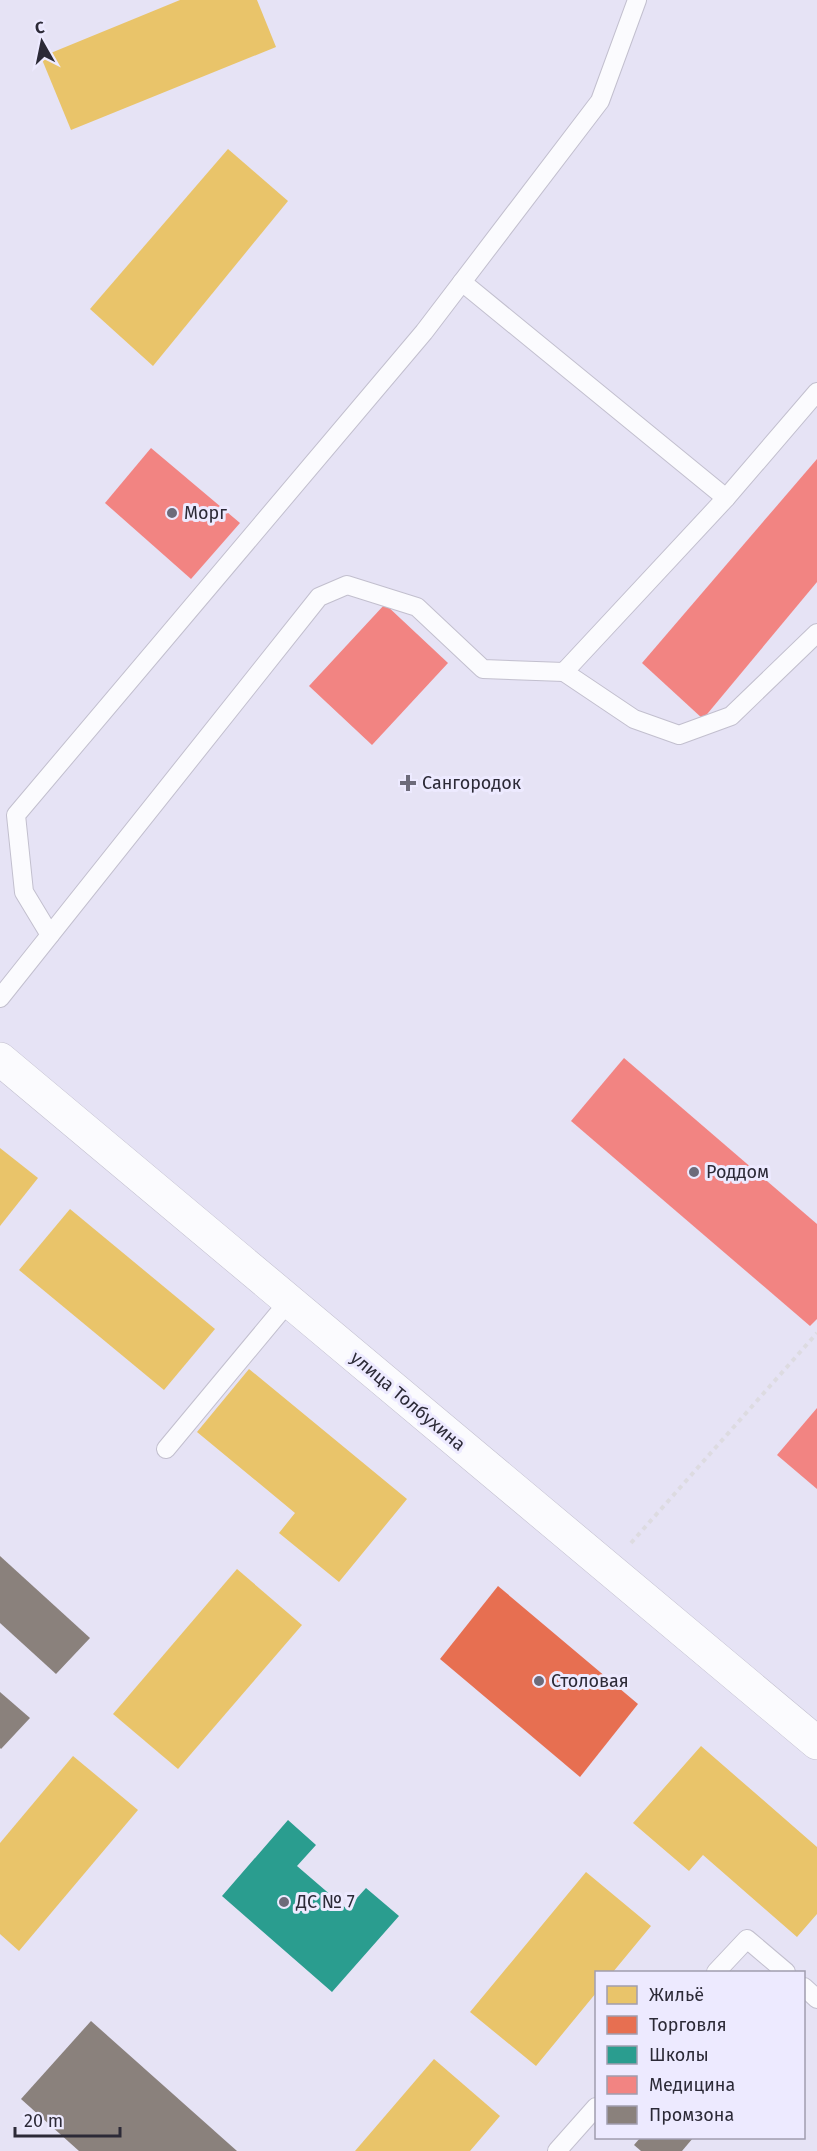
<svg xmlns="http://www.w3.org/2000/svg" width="817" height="2151" font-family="'Fira Sans',sans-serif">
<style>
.homes{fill:#e9c46a}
.shops{fill:#e76f51}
.schools{fill:#2a9d8f}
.health{fill:#f28482}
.industry{fill:#8a817c}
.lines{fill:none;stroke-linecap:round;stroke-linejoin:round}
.lane-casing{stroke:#c2bfce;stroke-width:20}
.secondary-casing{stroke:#c2bfce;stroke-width:34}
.path{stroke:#dddbe1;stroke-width:4;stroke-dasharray:4.5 4.5;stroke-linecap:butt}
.lane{stroke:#fbfbfe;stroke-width:18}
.secondary{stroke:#fbfbfe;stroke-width:33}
.poi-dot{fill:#6d6b7a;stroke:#edeaff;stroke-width:2}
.labels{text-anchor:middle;stroke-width:6;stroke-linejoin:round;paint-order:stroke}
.poi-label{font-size:18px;fill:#2c2a37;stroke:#edeaff;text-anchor:start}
.street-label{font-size:18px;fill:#2c2a37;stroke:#edeaff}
</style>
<rect width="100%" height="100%" fill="#e6e3f5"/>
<!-- homes -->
<g class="homes">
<path d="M180,0H257L276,47L71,130L41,57Z"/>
<path d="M228,149L288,201L153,366L90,309Z"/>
<path d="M0,1148L38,1178L0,1226Z"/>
<path d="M70,1209L215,1329L164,1390L19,1270Z"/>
<path d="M249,1369L407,1499L339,1582L279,1533L295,1513L197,1432Z"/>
<path d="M237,1569L302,1625L178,1769L113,1714Z"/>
<path d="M701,1746L817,1847V1914L797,1937L703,1855L689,1871L633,1823Z"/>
<path d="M73,1756L138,1810L19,1951L0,1934V1843Z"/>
<path d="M586,1872L651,1926L613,1972H596V1993L536,2066L470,2012Z"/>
<path d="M434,2059L500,2116L470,2151H355Z"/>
</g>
<!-- shops -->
<path class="shops" d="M498,1586L638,1704L580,1777L440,1659Z"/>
<!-- schools -->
<path class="schools" d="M288,1820L316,1845L297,1866L347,1909L366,1888L399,1916L332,1992L222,1896Z"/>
<!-- health -->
<g class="health">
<path d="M151,448L240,523L191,579L105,503Z"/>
<path d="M817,459V582L703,719L642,663Z"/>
<path d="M385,604L448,663L372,745L309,686Z"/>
<path d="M624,1058L817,1224V1319L810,1326L571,1121Z"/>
<path d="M817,1408V1489L777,1455Z"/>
</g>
<!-- industry -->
<g class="industry">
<path d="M0,1556L90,1638L56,1674L0,1623Z"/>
<path d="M0,1692L30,1718L1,1749L0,1748Z"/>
<path d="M91,2021L237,2151H79L21,2099Z"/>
<path d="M640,2138H693L682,2151H641L634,2145Z"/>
</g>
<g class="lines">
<!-- lane casing -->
<g class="lane-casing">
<g id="lane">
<path d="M462,282L726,498L817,392"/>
<path d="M564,672L634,719L679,735L731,716L817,633"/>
<path d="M50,935L24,892L16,815L424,332L600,101L637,0"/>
<path d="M0,998L319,597L347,585L417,607L483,669L564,672L726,498"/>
<path d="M166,1449L289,1301"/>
<path d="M716,1972L747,1939L786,1972"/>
<path d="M804,1987L817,1999"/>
<path d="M557,2151L596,2107"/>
</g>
</g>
<!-- secondary casing -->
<g class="secondary-casing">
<path id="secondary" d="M0,1059L817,1743"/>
</g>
<!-- path -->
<path class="path" d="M631,1543L817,1333"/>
<!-- lane -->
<use href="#lane" class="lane"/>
<!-- secondary -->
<use href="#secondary" class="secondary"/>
</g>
<!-- markers -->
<g class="poi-dot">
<circle cx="172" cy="513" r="6"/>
<path d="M405 774h6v6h6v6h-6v6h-6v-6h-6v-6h6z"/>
<circle cx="694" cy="1172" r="6"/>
<circle cx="539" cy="1681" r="6"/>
<circle cx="284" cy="1902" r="6"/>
</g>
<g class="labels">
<!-- poi labels -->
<g class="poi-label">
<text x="184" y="519">Морг</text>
<text x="422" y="789">Сангородок</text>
<text x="706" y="1178">Роддом</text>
<text x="551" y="1687">Столовая</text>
<text x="296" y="1908">ДС № 7</text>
</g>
<!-- street labels -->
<g class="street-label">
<text transform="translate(408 1401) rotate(40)" y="6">улица Толбухина</text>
</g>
</g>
<!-- legend -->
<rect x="595" y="1971" width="210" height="168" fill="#edeaff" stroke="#a09daf" stroke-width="1.5"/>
<rect x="607" y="1986" width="30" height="18" fill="#e9c46a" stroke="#a09daf" stroke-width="1.5"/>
<text x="649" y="2001" font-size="18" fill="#2c2a37">Жильё</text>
<rect x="607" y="2016" width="30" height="18" fill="#e76f51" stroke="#a09daf" stroke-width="1.5"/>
<text x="649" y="2031" font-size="18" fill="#2c2a37">Торговля</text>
<rect x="607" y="2046" width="30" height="18" fill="#2a9d8f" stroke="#a09daf" stroke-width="1.5"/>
<text x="649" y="2061" font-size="18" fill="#2c2a37">Школы</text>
<rect x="607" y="2076" width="30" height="18" fill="#f28482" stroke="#a09daf" stroke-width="1.5"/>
<text x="649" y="2091" font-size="18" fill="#2c2a37">Медицина</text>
<rect x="607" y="2106" width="30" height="18" fill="#8a817c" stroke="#a09daf" stroke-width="1.5"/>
<text x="649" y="2121" font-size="18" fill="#2c2a37">Промзона</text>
<!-- north arrow -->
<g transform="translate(42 42) rotate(351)" stroke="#edeaff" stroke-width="4.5" paint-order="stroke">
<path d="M0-4.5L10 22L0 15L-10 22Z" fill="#2c2a37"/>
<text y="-9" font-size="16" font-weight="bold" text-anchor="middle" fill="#2c2a37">С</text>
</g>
<!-- scale -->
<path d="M15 2127v9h105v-9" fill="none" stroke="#2c2a37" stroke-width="3"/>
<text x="24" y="2127" font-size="18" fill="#2c2a37" stroke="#edeaff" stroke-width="4.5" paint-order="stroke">20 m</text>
</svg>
